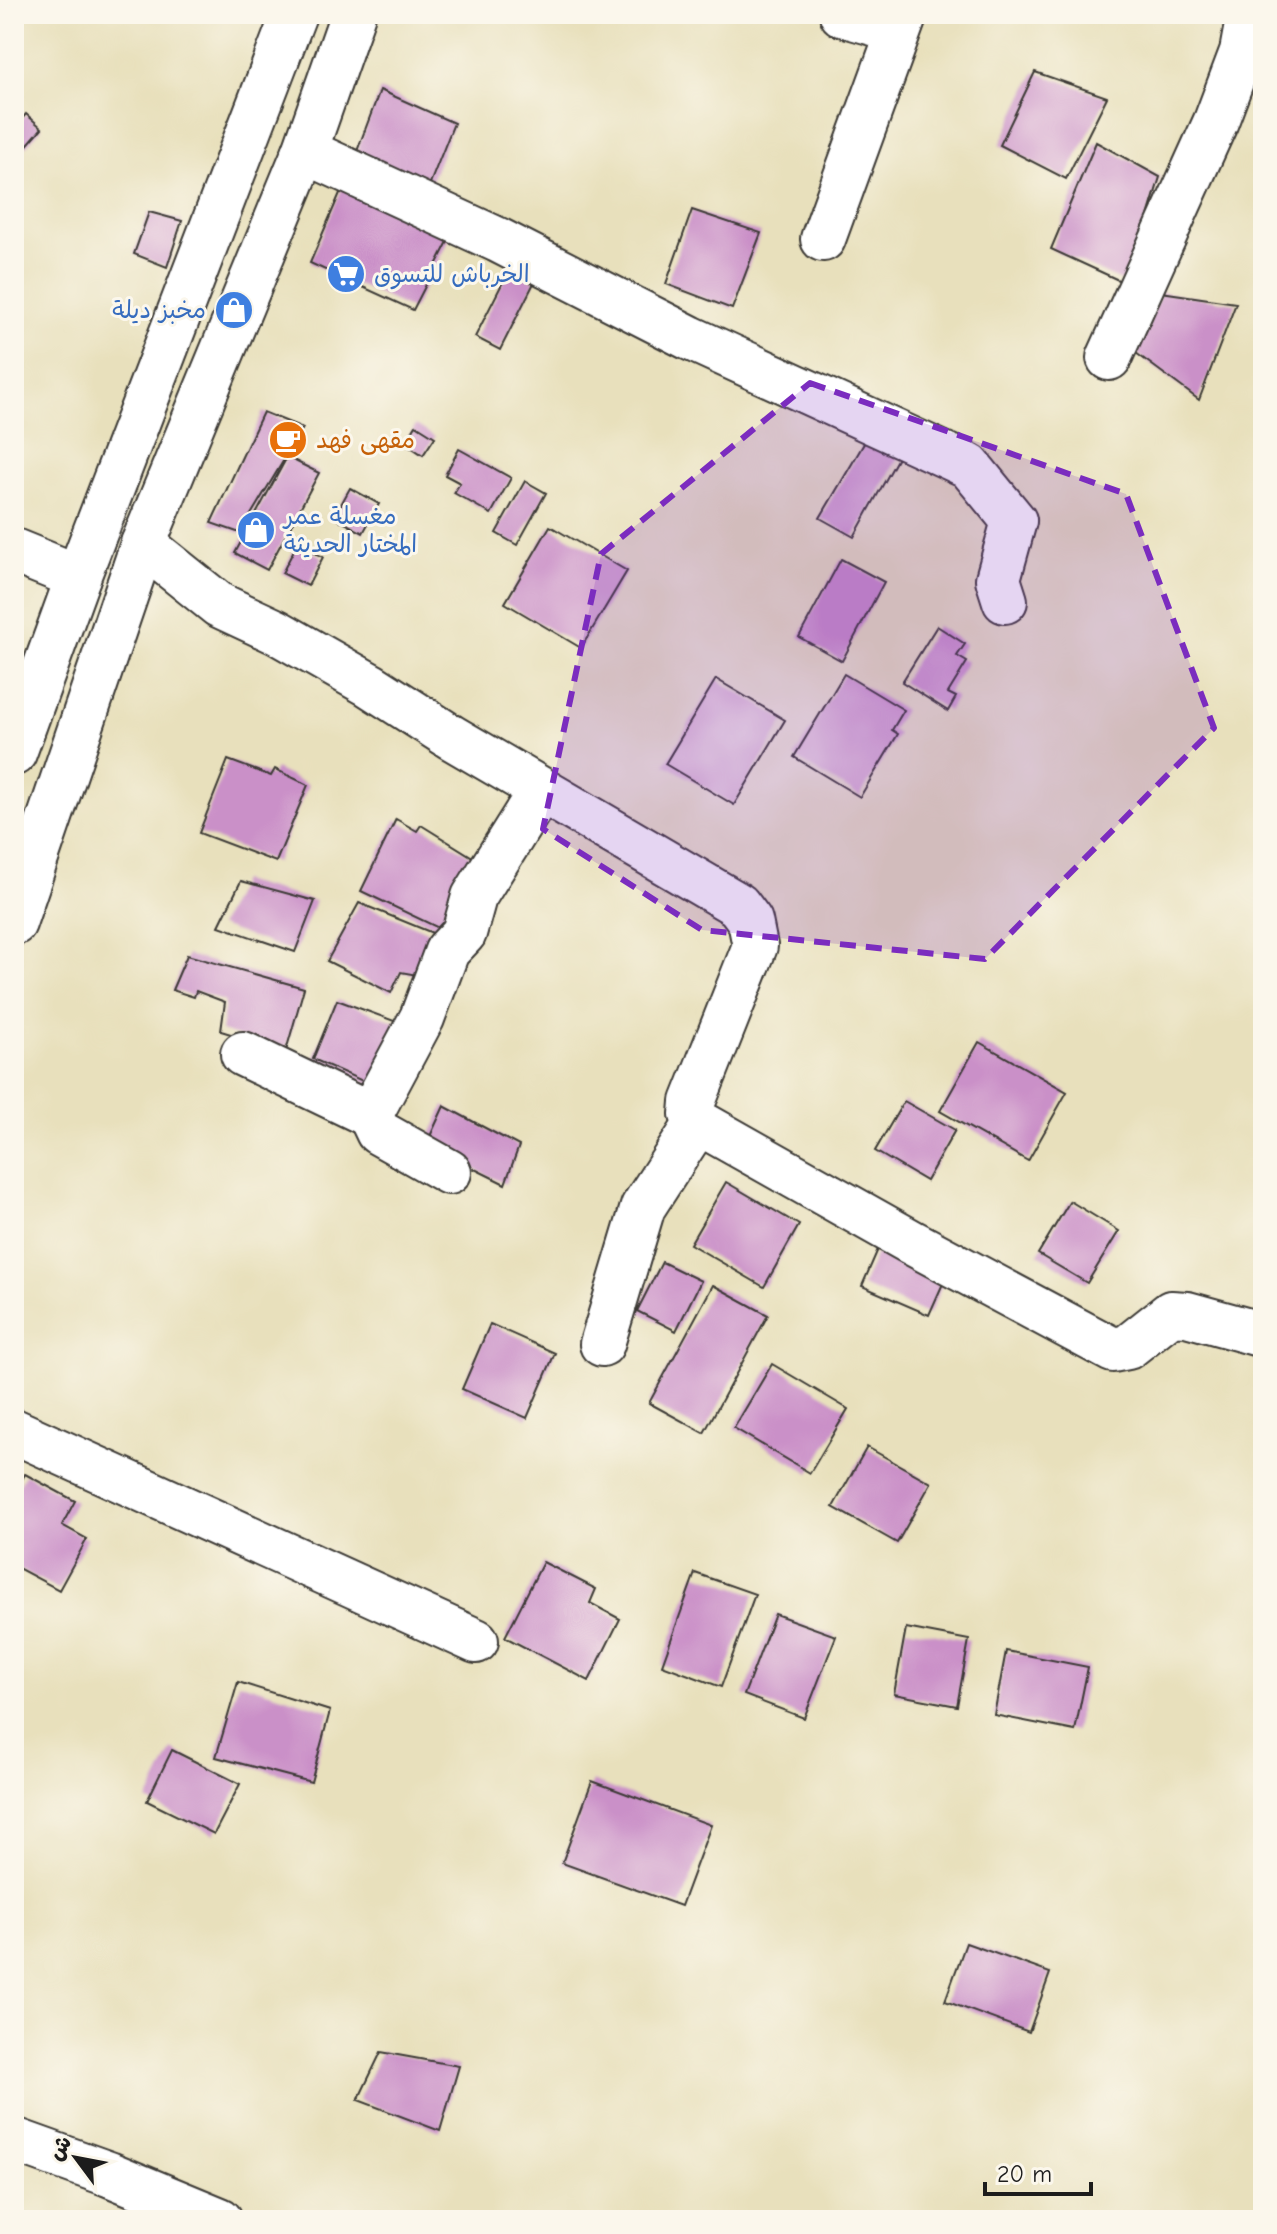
<svg xmlns="http://www.w3.org/2000/svg" width="1277" height="2234" font-family="'Comic Neue','Playpen Sans Arabic',sans-serif">
<style>
.building{fill:#ca90c8}
.lines{fill:none;stroke-linecap:round;stroke-linejoin:round}
.minor-casing{stroke:#3b3934;stroke-width:48}
.major-casing{stroke:#3b3934;stroke-width:48}
.minor{stroke:#fff;stroke-width:44}
.major{stroke:#fff;stroke-width:44}
.marked{fill:#7b2cbf;fill-opacity:0.2;stroke:#7b2cbf;stroke-width:6;stroke-dasharray:16 10;stroke-linejoin:round}
.labels{text-anchor:middle;stroke-width:6;stroke-linejoin:round;paint-order:stroke}
.shop-label{font-size:24px;fill:#366cbe;stroke:#fbf7ec;text-anchor:start}
.food-label{font-size:24px;fill:#c56008;stroke:#fbf7ec;text-anchor:start}
</style>
<rect width="100%" height="100%" fill="#fbf7ec"/>
<filter id="ink" filterUnits="userSpaceOnUse"><feTurbulence type="fractalNoise" baseFrequency=".0125" numOctaves="2"/><feDisplacementMap in="SourceGraphic" scale="16" xChannelSelector="R" yChannelSelector="G"/><feConvolveMatrix kernelMatrix="1 2 1 2 8 2 1 2 1" color-interpolation-filters="sRGB"/></filter>
<filter id="wash" filterUnits="userSpaceOnUse"><feTurbulence type="fractalNoise" baseFrequency=".006" numOctaves="4" result="noise"/><feDisplacementMap in="SourceGraphic" scale="32" xChannelSelector="R" yChannelSelector="G"/><feGaussianBlur stdDeviation="1.8" result="paint"/><feColorMatrix in="noise" values="0 0 0 0 0 0 0 0 0 0 0 0 0 0 0 0 0 1.4 0 .05"/><feComposite in="paint" operator="in"/></filter>
<g filter="url(#wash)">
<rect width="100%" height="100%" fill="#e8e0bc"/>
<g id="blocks">
<!-- building -->
<g class="building">
<path d="M1035,72L1107,97L1066,179L1000,145Z"/>
<path d="M380,90L454,123L425,196L353,162Z"/>
<path d="M26,114L42,128L16,158L14,128Z"/>
<path d="M1096,142L1160,177L1127,284L1051,249Z"/>
<path d="M346,179L455,228L413,310L310,263Z"/>
<path d="M692,210L761,233L732,309L666,284Z"/>
<path d="M149,212L182,221L167,267L134,254Z"/>
<path d="M510,268L535,281L500,350L475,337Z"/>
<path d="M1161,292L1236,303L1199,400L1136,353Z"/>
<path d="M263,412L303,428L240,533L211,523Z"/>
<path d="M416,425L435,437L423,455L405,443Z"/>
<path d="M869,435L900,454L854,537L820,518Z"/>
<path d="M459,449L511,478L491,514L454,493L460,483L445,475Z"/>
<path d="M287,457L319,473L267,570L235,553Z"/>
<path d="M525,481L546,493L517,545L496,533Z"/>
<path d="M350,488L379,504L363,533L334,517Z"/>
<path d="M550,526L627,571L581,648L505,603Z"/>
<path d="M297,544L323,557L308,586L282,573Z"/>
<path d="M841,559L884,582L842,661L799,637Z"/>
<path d="M937,626L965,644L957,656L967,662L948,693L956,697L948,711L902,682Z"/>
<path d="M844,674L904,710L892,730L898,734L860,797L794,757Z"/>
<path d="M716,679L785,720L734,805L665,764Z"/>
<path d="M228,760L271,776L275,769L308,785L276,862L199,833Z"/>
<path d="M396,819L417,831L421,825L482,863L449,933L361,891Z"/>
<path d="M241,881L315,901L295,952L219,926Z"/>
<path d="M359,903L440,936L417,975L401,972L391,993L327,961Z"/>
<path d="M187,955L304,988L286,1051L221,1031L225,1002L196,991L194,997L172,990Z"/>
<path d="M337,1000L397,1022L376,1087L313,1059Z"/>
<path d="M979,1042L1067,1092L1028,1161L940,1111Z"/>
<path d="M904,1101L955,1130L926,1181L875,1151Z"/>
<path d="M444,1106L519,1146L505,1184L426,1145Z"/>
<path d="M726,1182L799,1225L764,1287L690,1244Z"/>
<path d="M1070,1201L1119,1231L1087,1283L1038,1254Z"/>
<path d="M882,1240L949,1270L929,1315L862,1286Z"/>
<path d="M662,1262L701,1281L676,1331L637,1311Z"/>
<path d="M713,1285L768,1315L704,1433L649,1403Z"/>
<path d="M490,1324L555,1353L527,1418L462,1389Z"/>
<path d="M772,1364L848,1409L810,1473L734,1428Z"/>
<path d="M867,1447L931,1483L897,1543L833,1507Z"/>
<path d="M25,1474L75,1501L62,1525L87,1539L59,1590L14,1566V1494Z"/>
<path d="M543,1562L596,1589L590,1603L620,1619L589,1681L505,1637Z"/>
<path d="M695,1573L755,1594L721,1687L662,1665Z"/>
<path d="M775,1614L836,1636L804,1718L744,1695Z"/>
<path d="M906,1628L969,1640L957,1706L894,1694Z"/>
<path d="M1006,1651L1088,1667L1075,1731L994,1715Z"/>
<path d="M238,1682L330,1711L311,1782L216,1757Z"/>
<path d="M172,1750L240,1784L214,1834L147,1801Z"/>
<path d="M592,1781L711,1825L681,1906L562,1863Z"/>
<path d="M966,1943L1050,1973L1029,2032L945,2001Z"/>
<path d="M381,2052L459,2066L440,2131L358,2100Z"/>
</g>
</g>
</g>
<g filter="url(#ink)">
<use href="#blocks" fill-opacity="0" stroke="#3b3934" stroke-width="2"/>
<g class="lines">
<!-- minor casing -->
<g class="minor-casing">
<g id="minor">
<path d="M842,14L898,30"/>
<path d="M305,151L498,240L690,338L969,466L1014,521L998,579L1005,601"/>
<path d="M823,239L905,14"/>
<path d="M1109,358L1216,121L1242,52L1249,14"/>
<path d="M143,544L219,605L277,632L370,685L451,737L738,905L750,921L755,946L693,1102L692,1114L698,1122L911,1242L1113,1350L1128,1347L1171,1313L1187,1314L1263,1335"/>
<path d="M14,551L78,577"/>
<path d="M243,1054L370,1115L422,1018L447,951L464,933L474,897L541,790"/>
<path d="M370,1115L378,1132L449,1172"/>
<path d="M602,1344L643,1207L698,1122"/>
<path d="M14,1431L476,1641"/>
<path d="M14,2140L109,2174L220,2220"/>
</g>
</g>
<!-- major casing -->
<g class="major-casing">
<g id="major">
<path d="M14,753L78,577L294,14"/>
<path d="M14,923L143,544L305,151L353,14"/>
</g>
</g>
<!-- minor -->
<use href="#minor" class="minor"/>
<!-- major -->
<use href="#major" class="major"/>
</g>
</g>
<!-- marked area -->
<path class="marked" d="M810,383L1126,494L1214,728L985,959L702,930L543,829L601,554Z"/>
<!-- icons -->
<defs>
<g id="supermarket-disc" transform="scale(2)"><circle r="9.5" fill="#3f7fe0" stroke="#fbf7ec"/><path d="M-6-5.5h2.5l.6 2H6L4.5 2H-2.5L-4.4-4H-6ZM-1.5 3.2a1.3 1.3 0 1 0 .1 0ZM3 3.2a1.3 1.3 0 1 0 .1 0Z" fill="#fff"/></g>
<g id="shop-disc" transform="scale(2)"><circle r="9.5" fill="#3f7fe0" stroke="#fbf7ec"/><path d="M-5-2.5h2.3a2.7 3.5 0 0 1 5.4 0H5L5.5 6h-11ZM-1.5-2.5h3a1.5 2.3 0 0 0-3 0Z" fill="#fff"/></g>
<g id="cafe-disc" transform="scale(2)"><circle r="9.5" fill="#e8710a" stroke="#fbf7ec"/><path d="M-5.5-4.5H6V0H3Q3 3.5 0 3.5H-2.5Q-5.5 3.5-5.5 0ZM3-3.2v2h1.7v-2ZM-6 4.5H4V6H-6Z" fill="#fff"/></g>
</defs>
<g fill-rule="evenodd">
<use href="#supermarket-disc" x="346" y="274"/>
<use href="#shop-disc" x="234" y="310"/>
<use href="#cafe-disc" x="288" y="440"/>
<use href="#shop-disc" x="256" y="530"/>
</g>
<g class="labels">
<!-- shop labels -->
<g class="shop-label">
<text x="374" y="282">الخرباش للتسوق</text>
<text x="206" y="318" text-anchor="end">مخبز ديلة</text>
<text x="284" y="524">مغسلة عمر<tspan x="284" dy="28">المختار الحديثة</tspan></text>
</g>
<!-- food labels -->
<g class="food-label">
<text x="316" y="448">مقهى فهد</text>
</g>
</g>
<!-- margin -->
<rect width="1277" height="2234" fill="none" stroke="#fbf7ec" stroke-width="48"/>
<!-- north arrow -->
<g transform="translate(76 2158) rotate(302)" stroke="#fbf7ec" stroke-width="6" paint-order="stroke">
<path d="M0-6L14 30L0 20L-14 30Z" fill="#1c1c1c"/>
<text y="-12" font-size="22" font-weight="bold" text-anchor="middle" fill="#1c1c1c">ش</text>
</g>
<!-- scale -->
<path d="M985 2182v12h106v-12" fill="none" stroke="#1c1c1c" stroke-width="4"/>
<text x="997" y="2182" font-size="24" fill="#1c1c1c" stroke="#fbf7ec" stroke-width="6" paint-order="stroke">20 m</text>
</svg>
